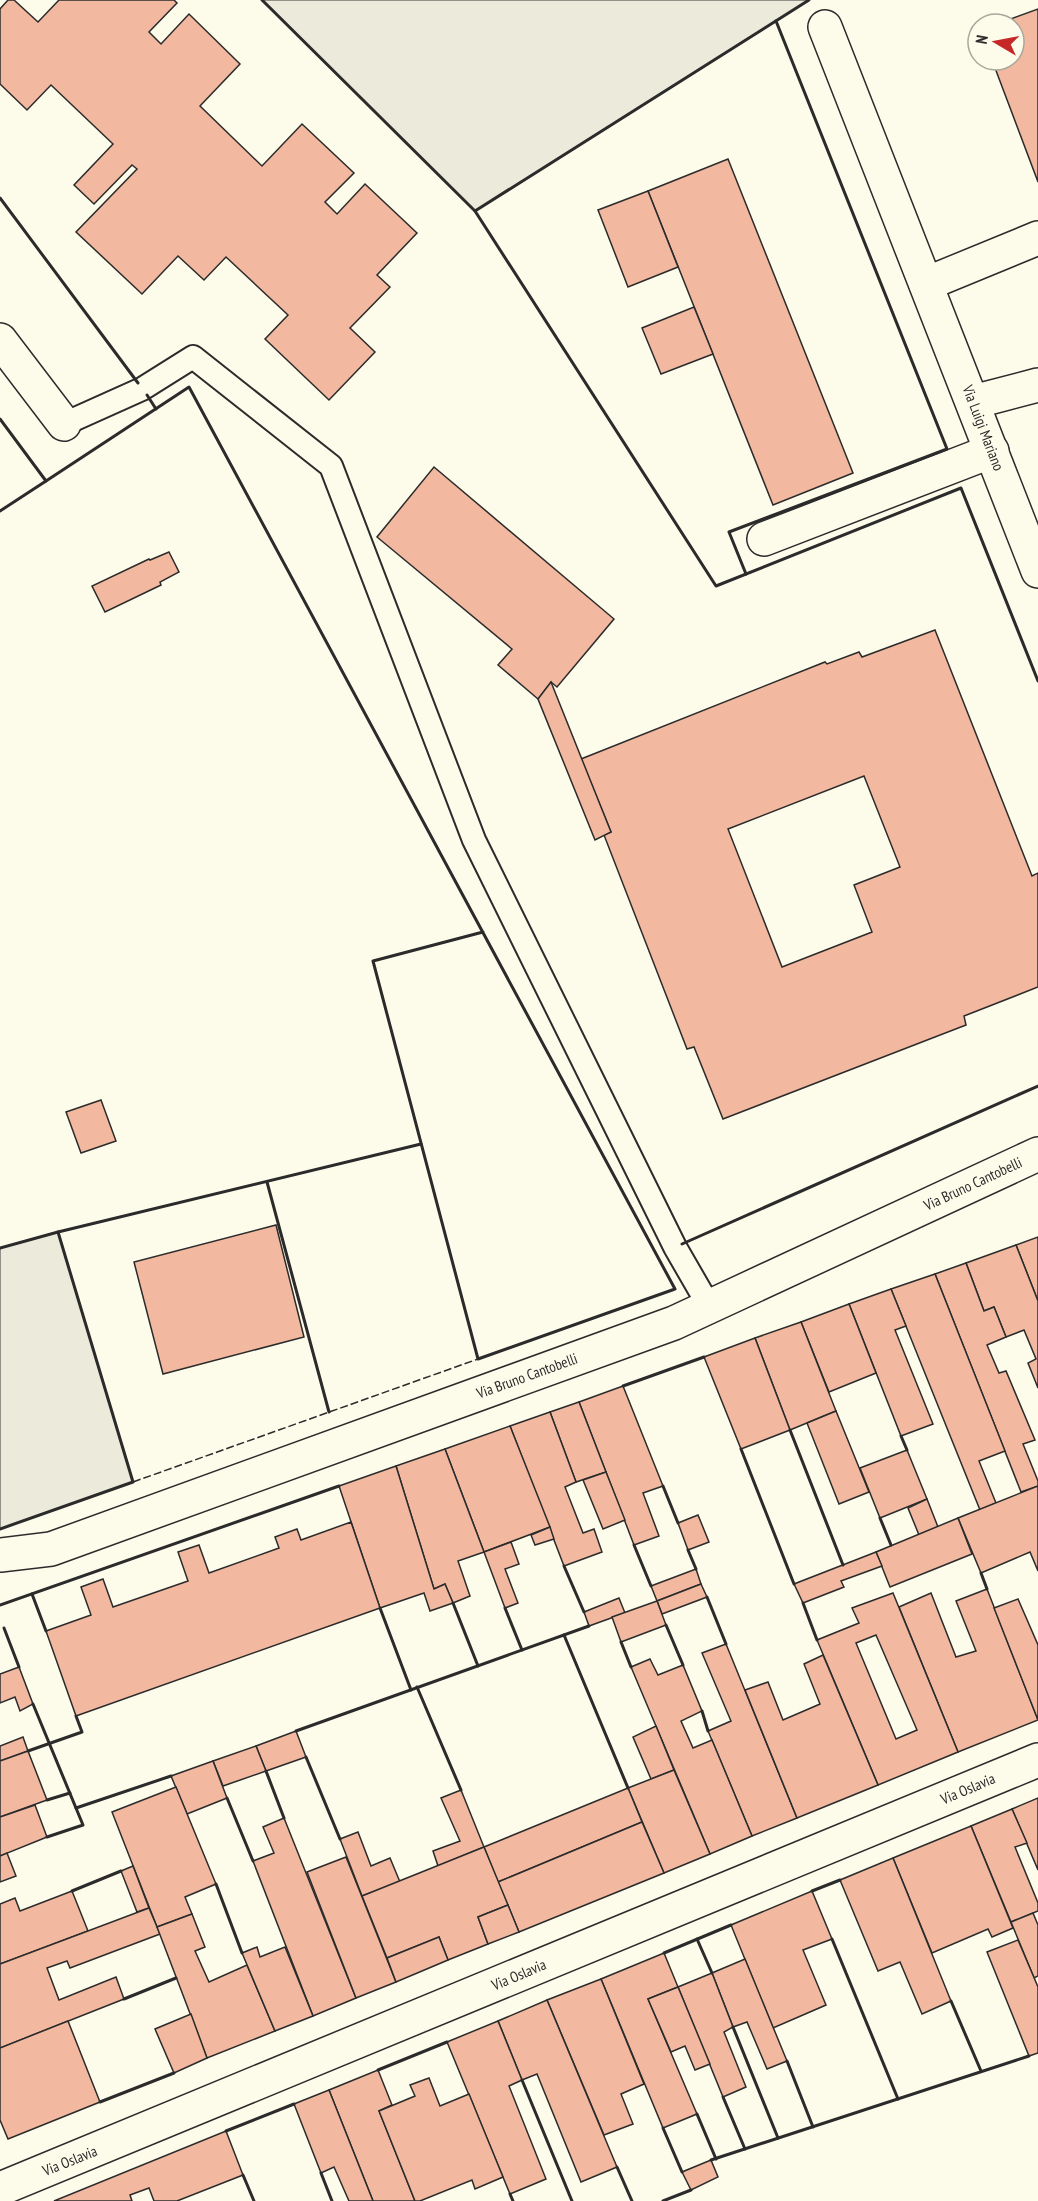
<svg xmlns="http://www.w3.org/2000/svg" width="1038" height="2201" font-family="'PT Sans Narrow',sans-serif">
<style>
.green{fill:#ecebdb;stroke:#74746e;stroke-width:1.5}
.building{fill:#f2b8a0;stroke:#2b2b2b;stroke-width:1.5;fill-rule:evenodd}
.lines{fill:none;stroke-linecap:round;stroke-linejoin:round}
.lane-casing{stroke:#2b2b2b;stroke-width:26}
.street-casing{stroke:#2b2b2b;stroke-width:36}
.lane{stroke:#fdfbea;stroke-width:22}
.street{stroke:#fdfbea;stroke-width:33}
.fence{stroke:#2b2b2b;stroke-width:1.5;stroke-dasharray:8 3;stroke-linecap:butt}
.wall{stroke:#2b2b2b;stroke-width:3}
.labels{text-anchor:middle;stroke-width:4.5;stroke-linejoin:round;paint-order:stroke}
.street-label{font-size:15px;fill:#2b2b2b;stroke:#fdfbea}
</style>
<rect width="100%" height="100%" fill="#fdfbea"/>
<!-- green -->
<g class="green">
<path d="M262,0H809L475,211Z"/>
<path d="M58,1232L133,1482L0,1529V1248Z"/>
</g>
<!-- building -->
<g class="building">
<path d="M8,0H14L38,22L59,0H174L177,3L149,32L161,44L189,14L240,64L200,106L262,166L302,124L354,173L325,202L337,214L365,184L417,233L377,275L390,287L350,328L375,352L329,400L265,339L288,315L226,257L204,280L178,256L142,294L76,232L137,169L132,165L94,204L74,185L113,144L51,85L27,110L0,84V9Z"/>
<path d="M1038,9V182L992,60H1014V24H997Z"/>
<path d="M728,159L853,473L773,505L648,191Z"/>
<path d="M648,191L678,267L628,287L598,210Z"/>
<path d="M694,307L713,354L661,374L642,328Z"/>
<path d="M434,467L614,619L557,687L551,682L538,699L498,665L512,649L377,537Z"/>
<path d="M169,552L179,572L160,582L161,585L105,612L92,586L149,559L150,560Z"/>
<path d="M935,630L1032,876L1038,873V987L964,1016L966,1025L723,1119L694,1047L687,1049L604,835L611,832L581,759L825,662L827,664L859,652L862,657ZM864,776L900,867L854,885L872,932L782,967L728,829Z"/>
<path d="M551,682L611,832L595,840L538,699Z"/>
<path d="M101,1100L116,1141L81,1153L66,1112Z"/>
<path d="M276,1225L304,1337L163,1374L134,1262Z"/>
<path d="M1038,1237V1301L1016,1245Z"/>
<path d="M1016,1245L1038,1301V1388L1028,1363L1036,1359L1024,1330L1006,1337L994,1307L984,1311L966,1263Z"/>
<path d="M966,1263L984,1311L994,1307L1006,1337L987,1345L999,1373L1006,1371L1035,1440L1023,1444L1038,1481V1486L1021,1492L935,1274Z"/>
<path d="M935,1274L1005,1451L979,1461L996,1503L980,1510L891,1289Z"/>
<path d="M891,1289L906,1326L895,1330L933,1424L901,1436L849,1304Z"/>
<path d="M849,1304L876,1373L829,1392L801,1322Z"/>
<path d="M801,1322L836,1411L790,1430L755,1338Z"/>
<path d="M755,1338L790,1430L741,1449L704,1357Z"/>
<path d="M623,1386L663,1486L643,1493L659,1536L634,1545L579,1402Z"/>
<path d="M579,1402L606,1472L576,1482L550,1412Z"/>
<path d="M836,1411L869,1492L839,1504L807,1423Z"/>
<path d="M550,1412L576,1482L565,1487L583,1533L594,1529L602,1552L564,1566L510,1426Z"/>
<path d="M510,1426L550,1527L484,1552L445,1449Z"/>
<path d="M445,1449L484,1552L458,1561L470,1596L453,1603L445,1584L434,1589L396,1466Z"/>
<path d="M907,1450L927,1499L880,1518L860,1468Z"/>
<path d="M396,1466L434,1589L445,1584L453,1603L430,1611L424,1593L380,1608L339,1486Z"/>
<path d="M606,1472L625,1520L603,1529L583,1480Z"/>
<path d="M1038,1486V1571L1030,1552L981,1573L958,1518Z"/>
<path d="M927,1499L938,1527L919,1535L908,1508Z"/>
<path d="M698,1515L709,1542L688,1550L678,1523Z"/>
<path d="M958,1518L972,1554L890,1587L876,1552Z"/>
<path d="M351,1522L380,1608L76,1716L46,1631L91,1615L81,1587L103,1579L113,1607L188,1581L178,1552L199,1545L209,1573L279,1548L275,1537L297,1529L301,1540Z"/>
<path d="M550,1527L554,1539L535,1545L531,1535Z"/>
<path d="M511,1542L519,1564L505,1569L518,1603L505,1608L484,1552Z"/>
<path d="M876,1552L882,1566L841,1581L844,1587L803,1603L794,1584Z"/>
<path d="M696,1569L701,1584L657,1601L651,1586Z"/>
<path d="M701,1584L707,1597L662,1614L657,1601Z"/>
<path d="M987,1589L1038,1720L958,1752L899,1607L931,1593L956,1657L976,1651L956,1601Z"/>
<path d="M893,1593L958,1752L878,1785L817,1640L859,1623L852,1608ZM876,1635L917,1730L896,1739L856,1643Z"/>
<path d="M619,1598L625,1613L589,1626L584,1612Z"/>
<path d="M1018,1599L1038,1645V1720L994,1608Z"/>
<path d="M657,1601L666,1625L621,1642L612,1617Z"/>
<path d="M726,1644L797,1818L752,1836L708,1731L731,1721L702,1653Z"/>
<path d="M823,1655L878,1785L797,1818L745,1690L768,1682L783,1720L820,1704L804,1664Z"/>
<path d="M650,1659L658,1675L683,1665L702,1711L681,1721L693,1748L712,1740L752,1836L710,1854L631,1667Z"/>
<path d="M19,1667L33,1704L20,1711L15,1697L0,1703V1674Z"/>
<path d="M656,1726L674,1770L651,1779L633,1737Z"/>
<path d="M296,1731L306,1757L266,1771L256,1746Z"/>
<path d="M23,1737L28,1751L0,1761V1746Z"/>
<path d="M256,1746L266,1771L223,1786L213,1761Z"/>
<path d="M28,1751L47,1800L0,1817V1761Z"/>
<path d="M213,1761L227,1798L187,1814L171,1776Z"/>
<path d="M674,1770L710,1854L664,1873L628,1788Z"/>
<path d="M176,1787L216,1884L185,1897L192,1914L157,1927L112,1812Z"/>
<path d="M628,1788L642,1822L498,1882L484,1847Z"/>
<path d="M461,1790L484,1847L438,1866L433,1851L460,1841L441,1798Z"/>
<path d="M1038,1798V1870L1012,1809Z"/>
<path d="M35,1805L47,1837L0,1856V1817Z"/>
<path d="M1012,1809L1027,1843L1015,1847L1038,1903V1911L1011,1922L971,1826Z"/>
<path d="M284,1818L356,1998L313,2016L253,1861L274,1853L263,1827Z"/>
<path d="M642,1822L664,1873L519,1932L498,1882Z"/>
<path d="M971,1826L1013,1928L992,1937L988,1929L932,1953L893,1858Z"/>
<path d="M358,1832L371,1866L390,1858L400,1882L362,1896L340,1839Z"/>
<path d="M484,1847L508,1905L478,1917L488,1944L448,1960L439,1937L387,1958L362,1896Z"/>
<path d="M7,1853L16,1876L0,1882V1856Z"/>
<path d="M346,1857L396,1982L356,1998L307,1872Z"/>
<path d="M893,1858L951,2001L922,2014L900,1962L878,1971L840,1880Z"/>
<path d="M133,1866L149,1908L137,1912L121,1871Z"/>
<path d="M72,1891L88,1931L0,1964V1904L15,1898L20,1911Z"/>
<path d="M812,1891L832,1939L803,1950L826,2005L773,2028L731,1925Z"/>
<path d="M508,1905L519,1932L488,1944L478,1917Z"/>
<path d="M149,1908L160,1934L70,1968L67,1961L47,1968L59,2000L116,1977L124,1999L0,2048V1964Z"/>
<path d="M1033,1913L1038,1925V1976L1034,1978L1011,1922Z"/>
<path d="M192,1914L205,1947L195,1951L209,1982L247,1965L275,2031L207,2058L157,1927Z"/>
<path d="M439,1937L448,1960L396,1982L387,1958Z"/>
<path d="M1018,1940L1038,1987V2053L1029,2056L987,1952Z"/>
<path d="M257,1947L260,1957L285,1947L313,2016L275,2031L242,1953Z"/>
<path d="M664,1953L678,1987L648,1999L697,2114L663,2128L601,1979Z"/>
<path d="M745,1959L787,2061L767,2069L747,2022L733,2027L712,1973Z"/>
<path d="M712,1973L733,2027L724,2032L746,2087L723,2097L678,1987Z"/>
<path d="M601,1979L644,2084L621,2094L633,2124L604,2135L547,2000Z"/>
<path d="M678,1987L710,2064L695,2070L685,2046L671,2052L648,1999Z"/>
<path d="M547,2000L617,2167L581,2182L537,2074L522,2080L498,2021Z"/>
<path d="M191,2014L207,2058L174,2073L155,2029Z"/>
<path d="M68,2021L100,2102L8,2139L0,2120V2048Z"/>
<path d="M498,2021L522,2080L509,2086L546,2179L510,2194L447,2042Z"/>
<path d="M378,2070L392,2105L379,2111L415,2201H373L329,2090Z"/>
<path d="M429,2078L440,2106L469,2094L503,2177L475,2189L472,2180L420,2201H415L379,2111L415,2096L410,2085Z"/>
<path d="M329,2090L373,2201H349L334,2167L321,2173L294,2104Z"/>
<path d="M226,2131L243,2175L177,2201H154L149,2188L130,2195L132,2201H54Z"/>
<path d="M711,2160L718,2177L691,2190L682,2172Z"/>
</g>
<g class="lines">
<!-- lane casing -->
<g class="lane-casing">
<path id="lane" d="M64,424L142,389L193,357L331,466L474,840L675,1247L709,1306"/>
</g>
<!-- street casing -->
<g class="street-casing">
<g id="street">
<path d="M825,27L1038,571"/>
<path d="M926,284L1038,238"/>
<path d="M0,340L64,424"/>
<path d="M973,402L1038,385"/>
<path d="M764,539L992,451"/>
<path d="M0,1555L51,1549L674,1323L1038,1154"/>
<path d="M0,2189L1038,1760"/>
</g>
</g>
<!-- lane -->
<use href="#lane" class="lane"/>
<!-- street -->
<use href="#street" class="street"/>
<!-- fence -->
<path class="fence" d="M133,1482L478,1359"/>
<!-- wall -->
<g class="wall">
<path d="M262,0L475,211L716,586L961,488L1038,681"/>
<path d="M0,198L138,383"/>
<path d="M475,211L809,0"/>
<path d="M147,395L156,409"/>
<path d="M0,419L46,481L189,387L675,1289L478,1359L373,961L483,932"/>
<path d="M0,511L46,481"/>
<path d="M746,574L729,532L947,449L776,21"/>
<path d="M267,1182L329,1412"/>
<path d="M682,1244L1038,1086"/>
<path d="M0,1248L58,1232L421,1144"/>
<path d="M623,1386L704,1357"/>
<path d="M790,1430L843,1565"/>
<path d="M901,1436L907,1450"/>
<path d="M741,1449L794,1584"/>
<path d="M663,1486L678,1523"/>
<path d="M880,1518L891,1545"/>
<path d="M0,1529L133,1482L58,1232"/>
<path d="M634,1545L651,1586"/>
<path d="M688,1550L696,1569"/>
<path d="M564,1566L584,1612"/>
<path d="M981,1573L987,1589"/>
<path d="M32,1594L46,1631"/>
<path d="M707,1597L726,1644"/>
<path d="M453,1603L478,1666"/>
<path d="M803,1603L817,1640"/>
<path d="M0,1605L339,1486"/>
<path d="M380,1608L411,1690"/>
<path d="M505,1608L522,1650"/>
<path d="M666,1625L683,1665"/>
<path d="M4,1628L19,1667"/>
<path d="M564,1635L628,1788"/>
<path d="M621,1642L631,1667"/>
<path d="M417,1687L461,1790"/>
<path d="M33,1704L83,1825L47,1837"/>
<path d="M702,1711L708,1731"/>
<path d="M296,1731L589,1626"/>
<path d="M28,1751L82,1732L76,1716"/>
<path d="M306,1757L340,1839"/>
<path d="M266,1771L284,1818"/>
<path d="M227,1798L253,1861"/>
<path d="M47,1800L70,1793"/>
<path d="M76,1808L171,1776"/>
<path d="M216,1884L242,1953"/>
<path d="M72,1891L121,1871"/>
<path d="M812,1891L840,1880"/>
<path d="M697,1939L712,1973"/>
<path d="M832,1939L898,2099"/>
<path d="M664,1953L731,1925"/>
<path d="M124,1999L176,1978"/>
<path d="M951,2001L981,2071"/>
<path d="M733,2027L778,2138"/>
<path d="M787,2061L813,2127"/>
<path d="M378,2070L447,2042"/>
<path d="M522,2080L572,2201"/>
<path d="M723,2097L745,2149"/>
<path d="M100,2102L174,2073"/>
<path d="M697,2114L716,2159"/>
<path d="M663,2128L682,2172"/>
<path d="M226,2131L294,2104"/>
<path d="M711,2160L1029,2056"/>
<path d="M617,2167L632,2201"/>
<path d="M321,2173L332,2201"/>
<path d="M243,2175L254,2201"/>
<path d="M510,2194L513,2201"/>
<path d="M663,2201L691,2190"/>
</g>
</g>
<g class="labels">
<!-- street labels -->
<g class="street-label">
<text transform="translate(983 428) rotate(69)" y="5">Via Luigi Mariano</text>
<text transform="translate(973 1184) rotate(-25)" y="5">Via Bruno Cantobelli</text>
<text transform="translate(527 1376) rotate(-20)" y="5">Via Bruno Cantobelli</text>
<text transform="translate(968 1789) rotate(-23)" y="5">Via Oslavia</text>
<text transform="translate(519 1975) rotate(-23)" y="5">Via Oslavia</text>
<text transform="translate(70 2161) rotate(-22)" y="5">Via Oslavia</text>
</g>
</g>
<!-- north arrow -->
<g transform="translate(996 42) rotate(280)"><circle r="28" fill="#fdfbea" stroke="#a9a89e" stroke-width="1.5"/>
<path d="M0-4.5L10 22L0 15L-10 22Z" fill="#c62828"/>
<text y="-9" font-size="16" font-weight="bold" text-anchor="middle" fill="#2b2b2b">N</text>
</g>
</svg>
